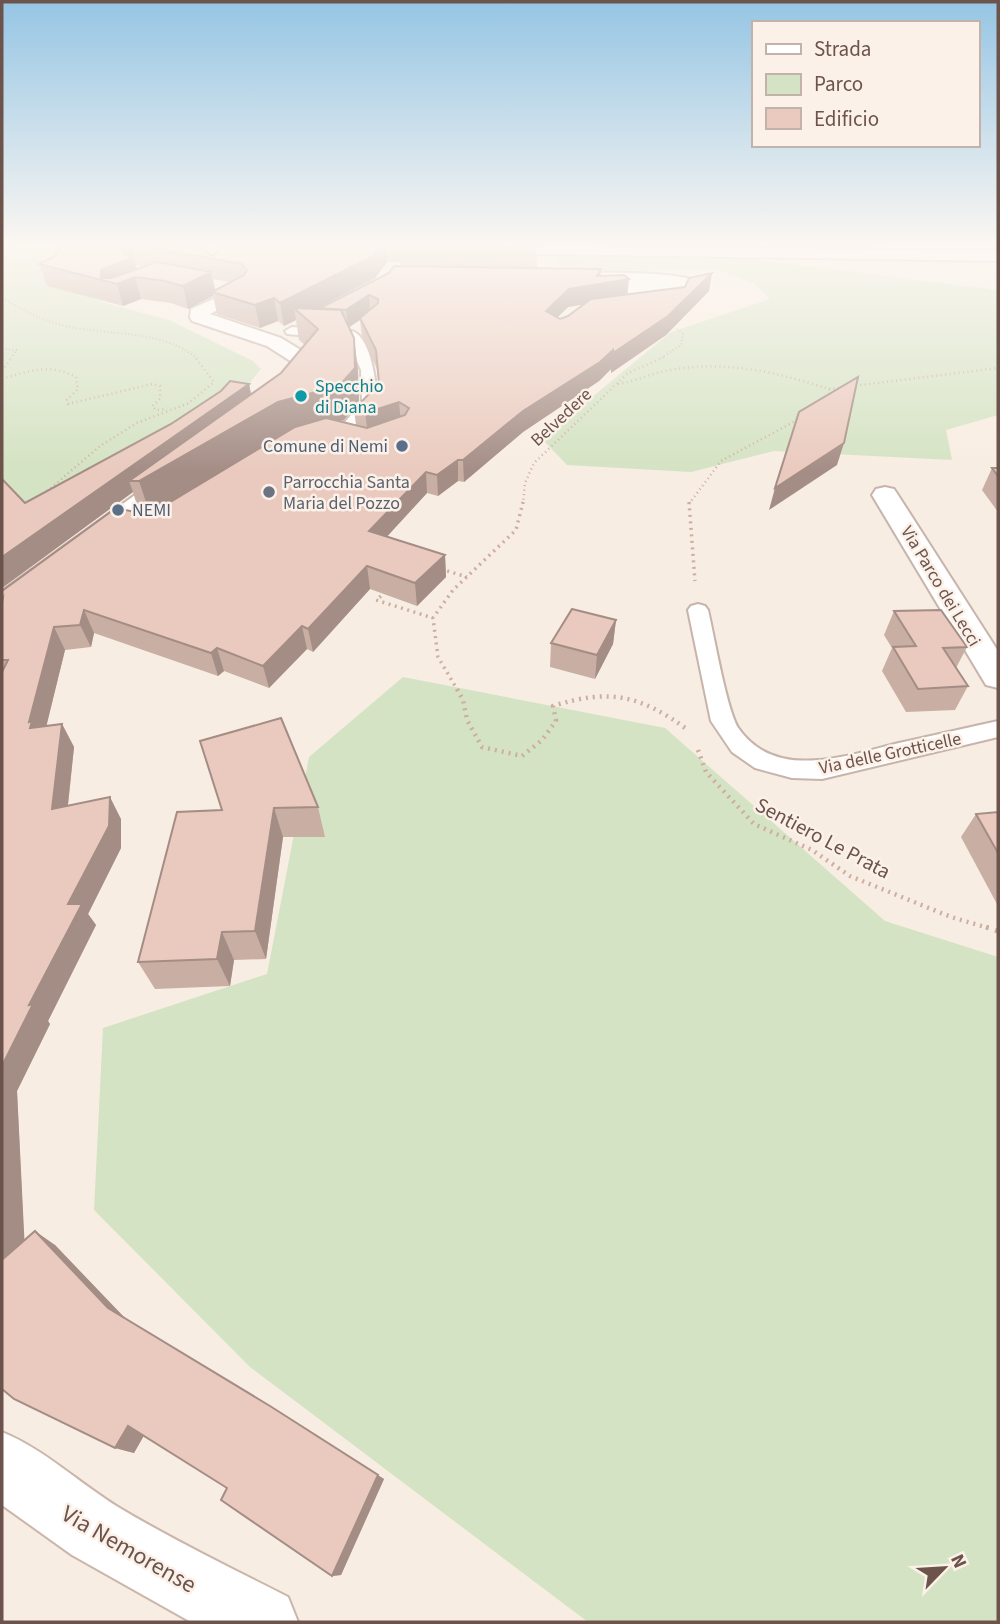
<svg xmlns="http://www.w3.org/2000/svg" width="1000" height="1624" font-family="'Source Sans 3',sans-serif">
<style>
.green{fill:#d4e3c3}
.lines{fill:none;stroke-linecap:round;stroke-linejoin:round}
.lane-casing{stroke:#c7b4ab;stroke-width:4}
.street-casing{stroke:#c7b4ab;stroke-width:4}
.secondary-casing{stroke:#ccb6ab;stroke-width:4}
.path-far4{stroke:#ceada2;stroke-width:2;stroke-dasharray:1 2.5;stroke-linecap:butt}
.path-far3{stroke:#ceada2;stroke-width:2.5;stroke-dasharray:1 3.5;stroke-linecap:butt}
.path-far2{stroke:#ceada2;stroke-width:3.5;stroke-dasharray:2 4.5;stroke-linecap:butt}
.path-far1{stroke:#ceada2;stroke-width:4.5;stroke-dasharray:2 5;stroke-linecap:butt}
.path{stroke:#ceada2;stroke-width:5;stroke-dasharray:2.5 7;stroke-linecap:butt}
.lane{fill:#fff;fill-rule:evenodd}
.street{fill:#fff;fill-rule:evenodd}
.secondary{fill:#fff;fill-rule:evenodd}
.wall{fill:#c9aea3;fill-rule:evenodd}
.shaded-wall{fill:#a48d85}
.building{fill:#eacabe;stroke:#a48d85;stroke-width:2}
.culture-dot{fill:#0f9aa8;stroke:#fcf1e8;stroke-width:2.5}
.service-dot{fill:#5c6f8a;stroke:#fcf1e8;stroke-width:2.5}
.worship-dot{fill:#6b7280;stroke:#fcf1e8;stroke-width:2.5}
.labels{text-anchor:middle;stroke-width:5;stroke-linejoin:round;paint-order:stroke}
.far-culture-label{font-size:18px;fill:#0d838f;stroke:#fcf1e8;text-anchor:start}
.far-street-label{font-size:18px;fill:#6c544c;stroke:#fcf1e8}
.far-service-label{font-size:18px;fill:#4e5e75;stroke:#fcf1e8;text-anchor:end}
.far-worship-label{font-size:18px;fill:#5b616d;stroke:#fcf1e8;text-anchor:start}
.street-label{font-size:21px;fill:#6c544c;stroke:#fcf1e8}
.near-street-label{font-size:24px;fill:#6c544c;stroke:#fcf1e8}
</style>
<rect width="100%" height="100%" fill="#f8ede2"/>
<!-- green -->
<g class="green">
<path d="M2,244H574L571,246L433,244L330,254L52,261L40,274L102,302L169,320L253,361L261,369L243,391L33,514L2,480Z"/>
<path d="M553,255H672L751,259L998,290V415L946,430L952,460L774,451L691,472L567,465L544,441L569,416L671,332L770,299L755,284L719,270L563,271Z"/>
<path d="M403,677L665,728L885,921L998,957V1622H588L250,1367L94,1210L103,1028L267,974L309,757Z"/>
</g>
<g class="lines">
<!-- lane casing -->
<g class="lane-casing">
<g id="lane">
<path d="M292,327L333,330L340,334L333,338L287,334L285,331Z"/>
<path d="M352,331C372,338 376,385 378,403L357,428L320,439L314,437L312,434L314,431L345,422L362,402L361,370L345,335Z"/>
<path d="M698,604L705,606L708,610C714,635 727,712 739,729C777,782 848,755 899,743C932,736 965,728 998,721V737L822,779L792,778L755,768L732,752L711,721L688,610L691,606Z"/>
</g>
</g>
<!-- street casing -->
<g class="street-casing">
<g id="street">
<path d="M486,245L998,251V261L480,253L478,250Z"/>
<path d="M575,273C598,273 689,270 703,285L695,292L683,295L685,298L682,302L657,308L648,302L651,298L624,292L621,288L625,284L569,282L566,278Z"/>
<path d="M240,287L249,292L246,296L210,314L281,338L309,355L313,367L289,402H273L270,397L292,367V362L267,346L192,321L190,317L191,309Z"/>
<path d="M180,466L189,469L193,474L189,479L13,611L2,614V591L171,469Z"/>
<path d="M885,487L894,489L898,495L998,651V688L986,685L872,495L876,489Z"/>
</g>
</g>
<!-- secondary casing -->
<g class="secondary-casing">
<path id="secondary" d="M2,1432C44,1449 79,1483 118,1507C173,1540 231,1568 288,1597L298,1622H191L72,1555L2,1505Z"/>
</g>
<!-- path-far4 -->
<g class="path-far4">
<path d="M9,251L64,249"/>
<path d="M2,260L11,244"/>
<path d="M2,298C21,308 40,320 61,325C105,336 160,328 197,358"/>
<path d="M2,349L17,350L11,358"/>
<path d="M661,358L681,345L683,334L677,329"/>
</g>
<!-- path-far3 -->
<g class="path-far3">
<path d="M2,371L12,357"/>
<path d="M2,379C29,371 50,363 76,377L78,389L67,400L68,404L152,384L160,386V399L152,406L156,410L167,409"/>
<path d="M618,384C636,381 652,373 670,370C726,360 776,372 829,389L834,397"/>
<path d="M829,389L998,368"/>
<path d="M44,494L100,446L137,423L189,403L214,382L195,357"/>
<path d="M523,504L525,483L534,463L628,373L664,357"/>
<path d="M689,504L721,461L801,418"/>
</g>
<!-- path-far2 -->
<g class="path-far2">
<path d="M689,502L695,581"/>
<path d="M441,569L467,577"/>
<path d="M386,592L376,600L433,618"/>
<path d="M458,691L438,657L433,618L453,590L516,530L523,502"/>
</g>
<!-- path-far1 -->
<g class="path-far1">
<path d="M457,689L463,700L467,720L482,747L522,756L542,740L556,721L553,706C610,688 640,695 688,730"/>
<path d="M698,750L706,772L754,824L812,850L850,876L951,917L992,929"/>
</g>
<!-- path -->
<path class="path" d="M986,927L998,931"/>
<!-- lane -->
<use href="#lane" class="lane"/>
<!-- street -->
<use href="#street" class="street"/>
<!-- secondary -->
<use href="#secondary" class="secondary"/>
</g>
<!-- wall -->
<g class="wall">
<path d="M64,244H195L213,256L316,246L318,244H536L537,268L601,269L600,276L627,294L685,287L712,273L709,291L666,335L611,373V369L599,381L523,432L464,482L458,481L438,496L427,493L387,536L445,555L446,577L417,606L370,589L313,652L307,649L269,688L224,671L218,676L94,633L91,647L65,650L46,726L62,724L74,747L68,806L121,819V848L88,914L96,925L48,1021L50,1024L17,1091L24,1241L55,1245L125,1319L384,1479L341,1575L332,1576L227,1488L144,1435L134,1453L115,1448L2,1389V591L135,512H139L133,492L2,588V479L25,503L249,384L251,394L281,373L305,345L299,340L296,320L284,326L278,321L260,328L217,314L213,296L188,309L171,303L141,299L123,306L47,286L39,264L54,257ZM387,262H399L401,266L320,308L321,309H316L375,278ZM136,265L144,267L137,269L136,266ZM212,279L230,282L215,290ZM584,304L568,316L560,319L557,318L568,307ZM360,320L362,337L377,369L379,383L354,410L356,425L339,421L344,420L359,401L358,371L354,338L349,327Z"/>
<path d="M992,468H998V512L982,490Z"/>
<path d="M894,611L967,647L956,668L968,686L955,710L906,712L882,671L892,648L884,635Z"/>
<path d="M616,620L613,644L595,679L550,667L551,643Z"/>
<path d="M318,807L325,837H283L266,959L234,960L230,986L155,989L138,962L222,810Z"/>
<path d="M998,812V906L961,837L976,814Z"/>
</g>
<!-- shaded-wall -->
<g class="shaded-wall">
<path d="M131,244L139,277H135L141,299L123,306L117,284L102,280L101,270L121,250Z"/>
<path d="M383,244H385L387,262L375,278L303,316L294,308L296,320L284,326L280,303Z"/>
<path d="M601,269L599,284L629,279L627,297L568,307L545,329L546,311L569,289L597,276Z"/>
<path d="M211,272L216,293L212,292L213,296L188,309L183,286Z"/>
<path d="M712,273L709,291L666,335L611,373V369L599,381L523,432L464,482L463,460L523,411L613,350Z"/>
<path d="M369,295L370,313L348,328L346,310Z"/>
<path d="M274,298L278,321L260,328L255,305Z"/>
<path d="M354,338L358,371L359,401L344,420L285,437L151,517L139,481H129L133,492L2,588V557L249,384L253,404Z"/>
<path d="M399,402L401,423L368,433L365,413Z"/>
<path d="M844,443L837,465L769,510L775,488Z"/>
<path d="M458,460V481L438,496L437,475Z"/>
<path d="M426,472L427,493L372,553L369,531Z"/>
<path d="M445,555L446,577L417,606L415,583Z"/>
<path d="M367,566L370,589L313,652L308,629Z"/>
<path d="M84,610L94,633L91,647L80,625Z"/>
<path d="M616,620L613,644L595,679L597,655Z"/>
<path d="M302,626L307,649L269,688L263,666Z"/>
<path d="M54,627L65,650L43,740L30,728L29,722Z"/>
<path d="M217,648L224,671L218,676L211,653Z"/>
<path d="M62,724L74,747L65,831L52,809Z"/>
<path d="M110,797L121,819V848L88,914L96,925L48,1021L50,1024L17,1091L26,1271L4,1258L2,1186V1066L29,1005Z"/>
<path d="M274,808L283,837L266,959L255,931Z"/>
<path d="M222,932L234,960L230,986L217,959Z"/>
<path d="M35,1231L55,1245L126,1319L108,1308Z"/>
<path d="M270,1406L384,1479L341,1575L332,1576Z"/>
<path d="M128,1426L146,1432L134,1453L115,1448Z"/>
</g>
<!-- building -->
<g class="building">
<path d="M64,244H195L213,256L224,244H294L316,246L318,244H383L373,256L280,303L274,298L255,305L212,292L244,275L247,270L242,264L131,244L121,250L125,255L133,257L101,270V278H111L157,262L211,272L183,286L165,281L135,277L117,284L39,264L54,257Z"/>
<path d="M399,244H536L537,247H401Z"/>
<path d="M394,266L601,269L597,276L624,275L629,279L569,289L546,311L560,319L568,316L591,299L685,287L689,278L712,273L668,316L613,353V350L600,362L523,411L463,460H458L437,475L426,472L369,531L445,555L415,583L367,566L308,629L302,626L263,666L217,648L211,653L84,610L80,625L54,627L29,722L32,721L30,728L62,724L52,809L110,797L109,826L68,904H82L29,1005L33,1004L2,1066V672L8,660H2V603L3,597L2,598V591L116,508L135,512L157,510L295,427L326,418L367,428L405,415L409,408L399,402L365,413L354,410L379,383L376,350L360,318L378,303V299L369,295L346,310L320,308L389,273Z"/>
<path d="M294,308L341,310L354,338L355,368L339,386L278,402L139,481H129L281,373L318,329Z"/>
<path d="M858,377L844,443L775,488L799,412Z"/>
<path d="M230,381L249,384L2,557V479L25,503L171,424L221,391Z"/>
<path d="M992,468H998V476Z"/>
<path d="M572,609L616,620L597,655L551,643Z"/>
<path d="M941,610L967,647L943,648L968,686L918,689L893,647L916,646L894,611Z"/>
<path d="M281,718L318,807L274,808L255,931L222,932L217,959L138,962L177,812L222,810L200,741Z"/>
<path d="M998,812V853L976,814Z"/>
<path d="M2,1186L4,1258L35,1231L108,1308L270,1406L378,1475L332,1576L221,1500L227,1488L128,1426L115,1448L14,1399L2,1389Z"/>
</g>
<!-- sky -->
<linearGradient id="sky" x2="0" y2="1"><stop stop-color="#95c5e4"/><stop offset="0.52" stop-color="#fcf7f2"/><stop offset="1" stop-color="#fcf7f2" stop-opacity="0"/></linearGradient>
<rect width="1000" height="471" fill="url(#sky)"/>
<!-- markers -->
<circle class="culture-dot" cx="301" cy="396" r="7"/>
<g class="service-dot">
<circle cx="402" cy="446" r="7"/>
<circle cx="118" cy="510" r="7"/>
</g>
<circle class="worship-dot" cx="269" cy="492" r="7"/>
<g class="labels">
<!-- far-culture labels -->
<g class="far-culture-label">
<text x="315" y="392">Specchio<tspan x="315" dy="21">di Diana</tspan></text>
</g>
<!-- far-street labels -->
<g class="far-street-label">
<text transform="translate(561 417) rotate(-43)" y="6">Belvedere</text>
<text transform="translate(941 586) rotate(59)" y="6">Via Parco dei Lecci</text>
<text transform="translate(890 753) rotate(-12)" y="6">Via delle Grotticelle</text>
</g>
<!-- far-service labels -->
<g class="far-service-label">
<text x="388" y="452">Comune di Nemi</text>
<text x="132" y="516" text-anchor="start">NEMI</text>
</g>
<!-- far-worship labels -->
<g class="far-worship-label">
<text x="283" y="488">Parrocchia Santa<tspan x="283" dy="21">Maria del Pozzo</tspan></text>
</g>
<!-- street labels -->
<g class="street-label">
<text transform="translate(823 838) rotate(28)" y="7">Sentiero Le Prata</text>
</g>
<!-- near-street labels -->
<g class="near-street-label">
<text transform="translate(129 1549) rotate(30)" y="8">Via Nemorense</text>
</g>
</g>
<!-- border -->
<rect width="1000" height="1624" fill="none" stroke="#6c544c" stroke-width="7"/>
<!-- legend -->
<rect x="752" y="21" width="228" height="126" fill="#fcf1e8" stroke="#c2b2aa" stroke-width="2"/>
<rect x="766" y="44" width="35" height="10" fill="#ffffff" stroke="#c2b2aa" stroke-width="2"/>
<text x="814" y="56" font-size="21" fill="#6c544c">Strada</text>
<rect x="766" y="74" width="35" height="21" fill="#d4e3c3" stroke="#c2b2aa" stroke-width="2"/>
<text x="814" y="91" font-size="21" fill="#6c544c">Parco</text>
<rect x="766" y="108" width="35" height="21" fill="#eacabe" stroke="#c2b2aa" stroke-width="2"/>
<text x="814" y="126" font-size="21" fill="#6c544c">Edificio</text>
<!-- north arrow -->
<g transform="translate(944 1568) rotate(65)" stroke="#fcf1e8" stroke-width="5" paint-order="stroke">
<path d="M0-5L12 26L0 18L-12 26Z" fill="#6c544c"/>
<text y="-10" font-size="19" font-weight="bold" text-anchor="middle" fill="#6c544c">N</text>
</g>
</svg>
